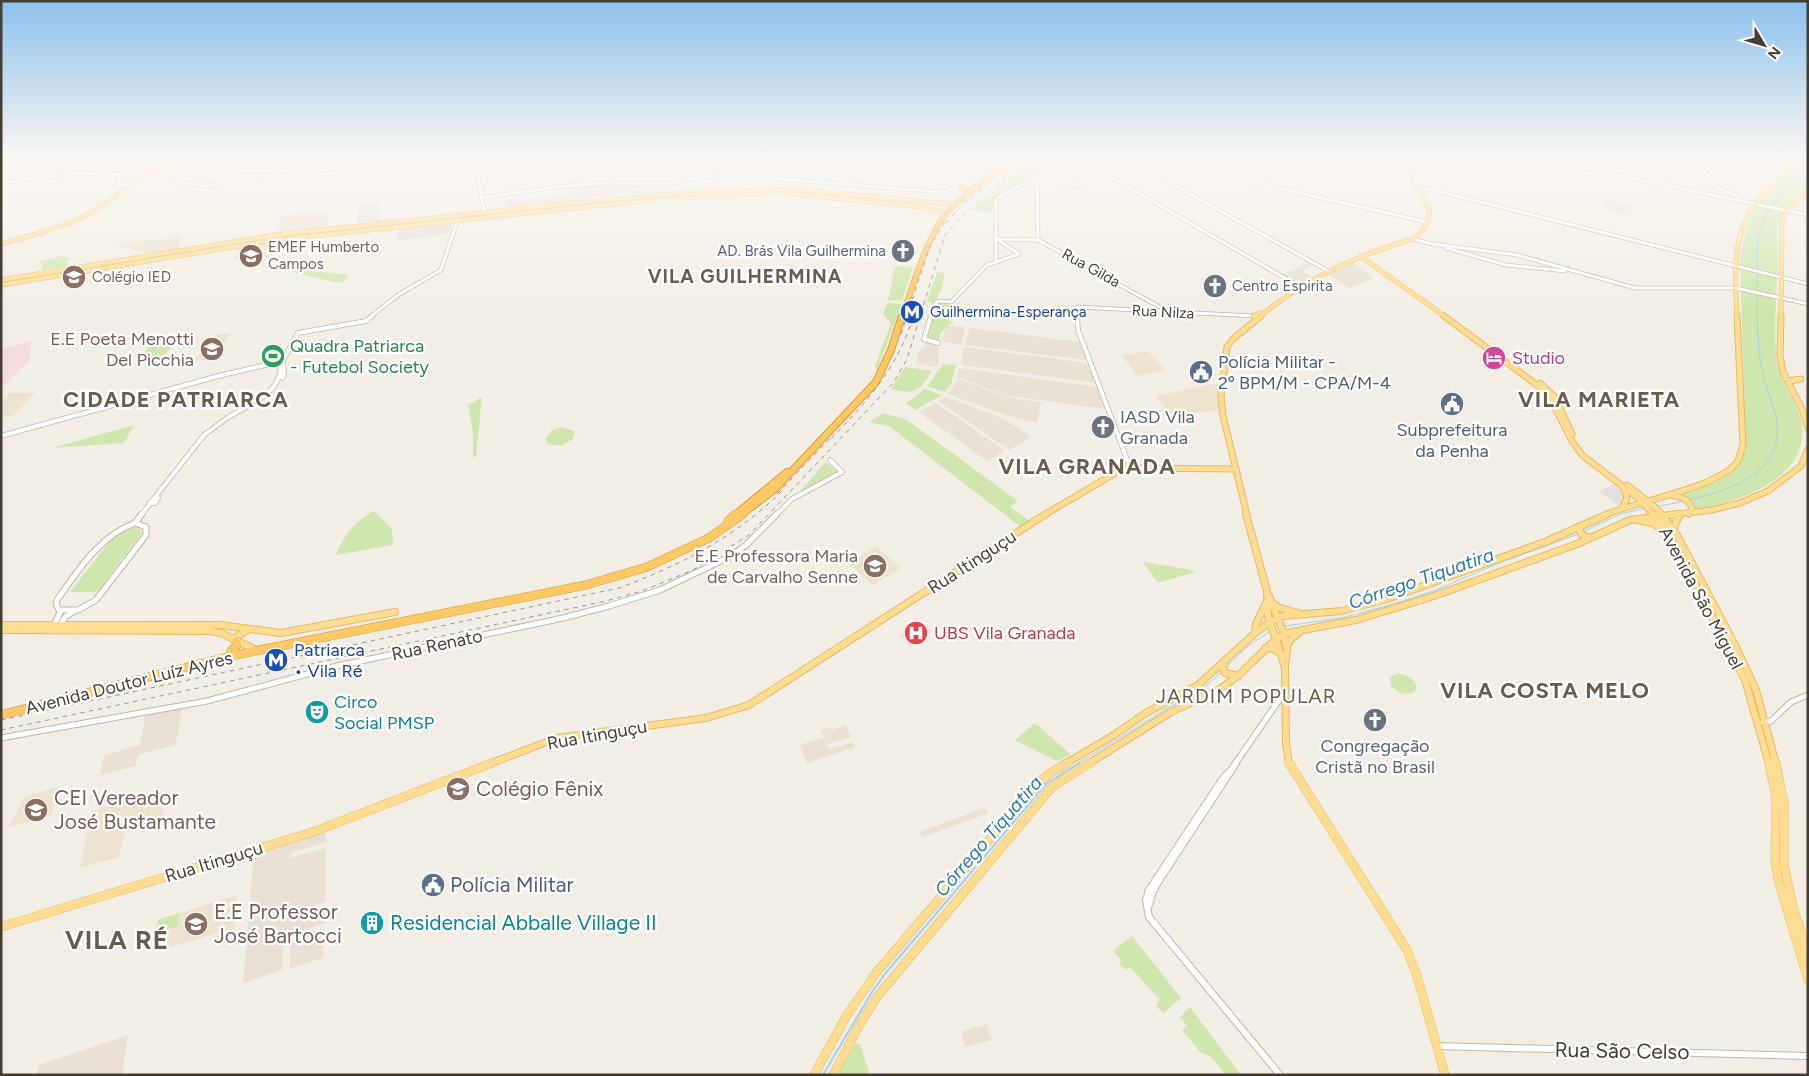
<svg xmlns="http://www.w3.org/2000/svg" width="1809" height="1076" font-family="Figtree,sans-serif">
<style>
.residential{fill:#e7e0d3}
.industrial{fill:#e5e0da}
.education{fill:#ece3cf}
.medical{fill:#f3dcd9}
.green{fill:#cfe7ae}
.parking{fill:#e3e1de}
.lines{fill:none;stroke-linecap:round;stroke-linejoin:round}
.stream-far1{stroke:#a1d1f0;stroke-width:1}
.stream{stroke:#a1d1f0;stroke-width:2}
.minor-far3-casing{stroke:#beb6a8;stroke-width:4.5}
.minor-far2-casing{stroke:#beb6a8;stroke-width:5.5}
.minor-far1-casing{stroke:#beb6a8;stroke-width:7}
.minor-casing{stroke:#beb6a8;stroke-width:8}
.major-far3-casing{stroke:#e3ba63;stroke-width:5}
.major-far2-casing{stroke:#e3ba63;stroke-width:7}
.major-far1-casing{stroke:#e3ba63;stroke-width:8}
.major-casing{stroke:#e3ba63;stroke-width:9}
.highway-far2-casing{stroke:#dd9c35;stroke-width:6}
.highway-far1-casing{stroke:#dd9c35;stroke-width:8}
.highway-casing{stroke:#dd9c35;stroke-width:9}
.minor-far3{stroke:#fff;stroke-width:3}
.minor-far2{stroke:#fff;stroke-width:4}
.minor-far1{stroke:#fff;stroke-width:5}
.minor{stroke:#fff;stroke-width:6}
.major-far3{stroke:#fedd93;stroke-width:4}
.major-far2{stroke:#fedd93;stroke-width:5}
.major-far1{stroke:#fedd93;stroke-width:6}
.major{stroke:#fedd93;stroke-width:8}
.highway-far2{stroke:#fdc866;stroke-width:5}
.highway-far1{stroke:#fdc866;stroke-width:6}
.highway{stroke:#fdc866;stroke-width:8}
.rail{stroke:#959595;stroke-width:1;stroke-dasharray:4.5 4.5;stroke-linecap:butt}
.labels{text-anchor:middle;stroke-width:4.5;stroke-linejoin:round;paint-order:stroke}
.far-education-label{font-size:15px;fill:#785e54;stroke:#fff;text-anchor:start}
.far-worship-label{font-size:15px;fill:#5b616d;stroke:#fff;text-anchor:end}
.far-street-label{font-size:15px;fill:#453e35;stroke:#fff}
.far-transit-label{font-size:15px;fill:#164399;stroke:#fff;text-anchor:start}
.education-label{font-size:18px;fill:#785e54;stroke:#fff;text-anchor:end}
.leisure-label{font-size:18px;fill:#27864d;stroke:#fff;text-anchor:start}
.hotel-label{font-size:18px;fill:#b23c85;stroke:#fff;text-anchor:start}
.service-label{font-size:18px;fill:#4e5e75;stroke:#fff;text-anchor:start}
.worship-label{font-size:18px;fill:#5b616d;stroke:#fff;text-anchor:start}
.street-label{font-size:18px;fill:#453e35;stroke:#fff}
.health-label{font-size:18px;fill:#be3a42;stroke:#fff;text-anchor:start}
.transit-label{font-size:18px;fill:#164399;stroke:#fff;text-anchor:start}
.culture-label{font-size:18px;fill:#0d838f;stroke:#fff;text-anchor:start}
.far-district-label{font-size:19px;font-weight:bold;letter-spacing:1px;fill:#685c4c;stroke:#fff}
.water-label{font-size:19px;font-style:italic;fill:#2d78a9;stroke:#fff}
.quarter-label{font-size:20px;letter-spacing:1px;fill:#685c4c;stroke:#fff}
.near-education-label{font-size:21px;fill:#785e54;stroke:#fff;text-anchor:start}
.near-service-label{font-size:21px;fill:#4e5e75;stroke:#fff;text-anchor:start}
.near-culture-label{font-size:21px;fill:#0d838f;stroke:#fff;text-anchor:start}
.near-street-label{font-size:21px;fill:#453e35;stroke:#fff}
.district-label{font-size:22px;font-weight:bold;letter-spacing:1px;fill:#685c4c;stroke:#fff}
.near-district-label{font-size:26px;font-weight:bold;letter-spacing:1px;fill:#685c4c;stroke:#fff}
</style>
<rect width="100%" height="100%" fill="#f3eee5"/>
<!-- residential -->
<g class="residential">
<path d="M451,223L453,224L448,234L397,240L399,228Z"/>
<path d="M1307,261L1313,264L1303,272L1314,278L1306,283L1302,281L1301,282L1304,284L1299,285L1282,274L1297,269Z"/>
<path d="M1351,262L1374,278L1349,288L1329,275Z"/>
<path d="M949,326L965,327L961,345L941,341L946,328Z"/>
<path d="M970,328L1080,342L1086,360L965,345Z"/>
<path d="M926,343L937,344L939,361L936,367L916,363L918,352Z"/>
<path d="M964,347L1086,363L1096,383L961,365Z"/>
<path d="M959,368L1099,387L1106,409L1008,396L957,377Z"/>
<path d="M958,379L1011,398L1041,402L1037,423L1005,415L948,394Z"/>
<path d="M947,397L1004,419L1031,437L1009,450L938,401Z"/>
<path d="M936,403L1005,451L987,461L919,412Z"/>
<path d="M179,708L182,709L176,745L138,755L136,766L100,775L104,755L140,745L146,714Z"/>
<path d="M846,725L851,737L827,744L829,749L853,742L855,747L807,763L800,745L824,737L821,730L831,727L832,730Z"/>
<path d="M984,808L989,813L923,837L919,832Z"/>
<path d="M326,832V842L291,853L290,858L326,848L325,902L285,915V919L325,907V923L284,937L282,970L243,983L254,855Z"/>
<path d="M323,929V958L289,969L291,940Z"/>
<path d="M987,1024L992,1040L965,1047L961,1032Z"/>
<path d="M126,1036H128L122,1075H37L39,1065Z"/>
</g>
<!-- industrial -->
<g class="industrial">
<path d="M611,184L637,185V187H641L642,192L611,194L607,198L590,196L589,200L507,207L506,200L514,199L513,194H518L520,201L567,194L561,187Z"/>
<path d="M380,203V220L389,218V222L357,226L359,206Z"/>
</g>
<!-- education -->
<g class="education">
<path d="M1606,199L1632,205L1631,216L1603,210Z"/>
<path d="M330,210L328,229L276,234L280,216Z"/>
<path d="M182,236L178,250L152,254L113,245Z"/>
<path d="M269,242L264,266L234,259L238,247Z"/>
<path d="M231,333L215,356L209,360H195L216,335Z"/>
<path d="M1148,351L1165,370L1138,376L1122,356Z"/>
<path d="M1218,383L1219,410L1171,416L1156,396Z"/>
<path d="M10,393H36L13,416L1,417V401Z"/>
<path d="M876,546L901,568L873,585L848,563Z"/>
<path d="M466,776L468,793L465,794V798L450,802L449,783Z"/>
<path d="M58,787L52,815L8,827L26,796Z"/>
<path d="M162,791L166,793L161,823L124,833L119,857L80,868L92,811Z"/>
<path d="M237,895L234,928L153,953L158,920Z"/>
</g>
<!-- medical -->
<g class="medical">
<path d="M31,341L30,360L1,388L3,348Z"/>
<path d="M920,621L932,632L911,646L899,635Z"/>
</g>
<!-- green -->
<g class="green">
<path d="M1805,159H1808V189L1785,209L1759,202Z"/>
<path d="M1022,167L1035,170V175L995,198L993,212L972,210Z"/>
<path d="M1758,205L1783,211L1777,228L1778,274L1740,265C1741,242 1747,225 1758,205Z"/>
<path d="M61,256L70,258L66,266L41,270L42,267L40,261Z"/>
<path d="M896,266L913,267L902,301L888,300C892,288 891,277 896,266Z"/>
<path d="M1740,268L1777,277C1776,300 1773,348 1778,368C1784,388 1798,404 1802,424C1809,480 1738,501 1696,510L1693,502L1680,494C1711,484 1733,482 1746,449Z"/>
<path d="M295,270L346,274L348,275L345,281L339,283L291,272Z"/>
<path d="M937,272L945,273L942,288L933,304L927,301Z"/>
<path d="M937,302L962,303L959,316L950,318L949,321H954L941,332L939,342L925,338L929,333Z"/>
<path d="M888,303L902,304L877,370L875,366L891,323L883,314Z"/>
<path d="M158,337H180L162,358L138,359Z"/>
<path d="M943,364L956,365L951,384L945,392L927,386Z"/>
<path d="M905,367L932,371C918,392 916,395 891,389Z"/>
<path d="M925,389L942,395L915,410L906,403Z"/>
<path d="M482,397L476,456L473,458V433L468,405Z"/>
<path d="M883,413L907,420L1018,501L1010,507L1030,521L1021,527L898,433L888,426L869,422Z"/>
<path d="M134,425L124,443L52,448Z"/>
<path d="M562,427L574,431L575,433L573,439L561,446L548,444L545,439L552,430Z"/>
<path d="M825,462L838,472L799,493Z"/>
<path d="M374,511L392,529L393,545L336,555C343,536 356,520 374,511Z"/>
<path d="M131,527L140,529L141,534L97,592H70L114,536Z"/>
<path d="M1143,562L1193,570L1195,572L1158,583Z"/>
<path d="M1396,674C1405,673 1414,678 1417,687L1414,693L1403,694L1391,687L1390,677Z"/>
<path d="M1035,723L1070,754V755L1057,761L1015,740Z"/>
<path d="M179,913L178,926L156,933L158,920Z"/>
<path d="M1132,936L1181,998L1163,1013L1156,1006L1160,1000L1130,967L1125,970L1119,963L1121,961L1113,950Z"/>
<path d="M1190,1007L1241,1075H1226L1210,1056L1201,1053L1182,1030L1187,1026L1180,1017Z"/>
<path d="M856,1043L860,1044L869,1072L866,1075L841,1074L839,1071Z"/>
</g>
<!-- parking -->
<path class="parking" d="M1615,484L1620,490L1623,497L1622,502L1617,505L1599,491Z"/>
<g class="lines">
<!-- stream-far1 -->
<g class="stream-far1">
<path d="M1040,169L1055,160"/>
<path d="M1007,189L1033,173"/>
<path d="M766,192H782"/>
<path d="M797,192L863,199"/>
<path d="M684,196L752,193"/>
<path d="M651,199L680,196"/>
<path d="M281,237L565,207"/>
<path d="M125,262L272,239"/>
<path d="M1757,269C1755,217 1768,205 1808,175"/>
<path d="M1,283L13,280"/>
<path d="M1688,500C1728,491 1782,475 1777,424C1775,404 1764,385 1761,365C1756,335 1758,303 1757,273"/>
<path d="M1656,507L1684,501"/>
<path d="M1584,531L1621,514L1645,508"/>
<path d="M1285,626L1342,618L1397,603L1436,590L1499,563L1578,534"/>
<path d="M1226,667L1248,646L1269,632"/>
<path d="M1077,764L1166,709L1199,692L1222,672"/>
</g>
<!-- stream -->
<path class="stream" d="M823,1075L872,992L885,974L1046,784L1079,763"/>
<!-- minor-far3 casing -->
<g class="minor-far3-casing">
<g id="minor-far3">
<path d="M476,159L484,212"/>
<path d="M1037,159L1038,240"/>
<path d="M1058,159L1097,169L1302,288"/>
<path d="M1127,159L1330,272"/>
<path d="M1151,159L1427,222"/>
<path d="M1540,159L1808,215"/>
<path d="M1721,159L1697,177L1742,199"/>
<path d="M369,163L410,159"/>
<path d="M121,175L117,186L130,184"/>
<path d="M1036,176L1077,186L1104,159"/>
<path d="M1,183L74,173L137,175L205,186L217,185L244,175L280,176L370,163"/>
<path d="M1417,186L1808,284"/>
<path d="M481,198L564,186L609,183L665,184L748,169L780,179L941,192L970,185L995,159"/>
<path d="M996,239L1038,240L1169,312"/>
<path d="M997,239L1019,254"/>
<path d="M1413,239L1436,245"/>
<path d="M1433,244L1517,255L1635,288H1736L1808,304"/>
<path d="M1446,248L1506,265L1565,271"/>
<path d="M996,262V199L1036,176"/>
<path d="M935,304L938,301L951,302L987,265L1019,254"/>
<path d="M370,317L398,295L441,270L458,219"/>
<path d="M931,317L934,306"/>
<path d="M1077,317V307L1255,316"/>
</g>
</g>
<!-- minor-far2 casing -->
<g class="minor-far2-casing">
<g id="minor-far2">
<path d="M931,316L924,339L938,343"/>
<path d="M1077,316L1078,330L1130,467"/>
<path d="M282,378L284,374L283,361"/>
<path d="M1,436L222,375L283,361"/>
<path d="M152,501L204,435L227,418L260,399L273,388L280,375L281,364L298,333L366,321L372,316"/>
<path d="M149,503H155L158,498"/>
<path d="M141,515L150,504"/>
<path d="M776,515L792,499L842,472L830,460"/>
</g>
</g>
<!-- minor-far1 casing -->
<g class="minor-far1-casing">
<g id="minor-far1">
<path d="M135,523L146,527V535L96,600L78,610H59L56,604L57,600C78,571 99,536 135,523Z"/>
<path d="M135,523L142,514"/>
<path d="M54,625L61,611"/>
<path d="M60,625L65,617L73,612"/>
<path d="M1763,722L1771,721L1791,702L1808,695"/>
<path d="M1,738L207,701L337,666L563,618L609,606L660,590L729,557L745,546L777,514"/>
<path d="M1235,764L1284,693"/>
</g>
</g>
<!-- minor casing -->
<g class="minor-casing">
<g id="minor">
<path d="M1230,771L1224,777L1149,890L1146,900L1149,917L1280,1075"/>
<path d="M1149,905L1153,891L1162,876L1236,763"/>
<path d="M1437,1046L1808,1056"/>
</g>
</g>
<!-- major-far3 casing -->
<g class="major-far3-casing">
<g id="major-far3">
<path d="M782,193L922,207L947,213"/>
<path d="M680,198L766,194"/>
<path d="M1,244L44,232L80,219L107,203L142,176L188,159"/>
<path d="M1360,256L1446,317"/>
<path d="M1,280L276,235L591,201L687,193L792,189L950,204"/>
<path d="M1,285L275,240L651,200"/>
<path d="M1252,316L1262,313"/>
<path d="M1259,317C1304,280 1357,255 1413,239C1423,232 1428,222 1430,210L1414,182L1409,159"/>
<path d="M1737,317C1735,275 1730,230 1762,196C1775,183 1791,173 1802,159"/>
<path d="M1781,317L1782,220L1787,210L1808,193"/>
</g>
</g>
<!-- major-far2 casing -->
<g class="major-far2-casing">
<g id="major-far2">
<path d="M1444,316L1541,388L1550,398L1572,441L1582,455L1638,498L1654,515"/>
<path d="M1781,316L1780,356L1783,372L1802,409L1808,428"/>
<path d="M1788,381L1801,379"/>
<path d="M1540,383L1555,397L1572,434"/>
<path d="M1124,468L1234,469"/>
<path d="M1627,485L1655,507L1662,515"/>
<path d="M1669,495C1679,496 1688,498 1692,508L1689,514"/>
<path d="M1622,508L1627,498L1623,487"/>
<path d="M1044,515L1129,465"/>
<path d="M1247,515L1223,416L1221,396L1227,347L1233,339L1261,316"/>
<path d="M1605,515C1637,501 1718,488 1737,462C1740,458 1741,450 1743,444L1737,316"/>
<path d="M1668,515L1712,510L1740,503L1768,491L1801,466L1808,449"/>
</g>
</g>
<!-- major-far1 casing -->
<g class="major-far1-casing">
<g id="major-far1">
<path d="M1246,514L1267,591L1268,616L1285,667"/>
<path d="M1653,514L1665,527L1745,680L1769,764"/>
<path d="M1661,514L1677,535L1734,643L1756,690L1776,764"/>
<path d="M1637,520L1653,523L1667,533"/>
<path d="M1578,527L1582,535L1589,538"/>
<path d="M1673,529L1680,514"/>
<path d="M1269,596L1283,631L1287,650L1285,667L1286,743L1289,764"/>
<path d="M1272,603L1280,608L1298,613"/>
<path d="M1,625H221L281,633L395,612"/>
<path d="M1,630L210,631L221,633L256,650"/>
<path d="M1255,633L1256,624L1266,603"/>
<path d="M233,639L248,630"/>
<path d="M1287,647L1291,639L1300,632"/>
<path d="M1265,648L1274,649L1281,654"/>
<path d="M1225,662L1223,669L1225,673L1238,676"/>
<path d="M489,764L557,738L706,718L749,705L1046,514"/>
<path d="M1065,764L1114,735L1146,713L1198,685L1254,634L1270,622L1283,616L1341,611L1387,599L1545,542L1608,514"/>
<path d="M1088,764L1171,712L1220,689L1238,676L1276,639L1287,633L1356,620L1434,596L1577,544L1630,520L1678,514"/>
</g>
</g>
<!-- major casing -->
<g class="major-casing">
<g id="major">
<path d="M1289,763L1407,950L1417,976L1445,1075"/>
<path d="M1769,763L1776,798L1775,859L1778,879L1808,980"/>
<path d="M1776,763L1784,804V865L1793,907L1808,953"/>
<path d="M1,927L313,832L492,763"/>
<path d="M814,1075L847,1015L876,973L1036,785L1050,773L1067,763"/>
<path d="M833,1075L860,1024L877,997L1052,787L1090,763"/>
</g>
</g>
<!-- highway-far2 casing -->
<g class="highway-far2-casing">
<g id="highway-far2">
<path d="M961,188L966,189V192"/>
<path d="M902,317C911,290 929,232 948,211C967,191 993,176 1015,159"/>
</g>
</g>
<!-- highway-far1 casing -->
<g class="highway-far1-casing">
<g id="highway-far1">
<path d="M735,515L787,472"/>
<path d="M741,515L775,489L876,382L891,350L902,316"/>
</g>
</g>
<!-- highway casing -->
<g class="highway-casing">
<g id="highway">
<path d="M728,521L736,514"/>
<path d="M231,651L237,645V641"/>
<path d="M1,715L235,655L586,585L647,567L709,538L743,514"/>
</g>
</g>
<!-- minor-far3 -->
<use href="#minor-far3" class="minor-far3"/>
<!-- minor-far2 -->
<use href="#minor-far2" class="minor-far2"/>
<!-- minor-far1 -->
<use href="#minor-far1" class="minor-far1"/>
<!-- minor -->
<use href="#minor" class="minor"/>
<!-- major-far3 -->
<use href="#major-far3" class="major-far3"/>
<!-- major-far2 -->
<use href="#major-far2" class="major-far2"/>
<!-- major-far1 -->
<use href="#major-far1" class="major-far1"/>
<!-- major -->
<use href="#major" class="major"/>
<!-- highway-far2 -->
<use href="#highway-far2" class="highway-far2"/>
<!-- highway-far1 -->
<use href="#highway-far1" class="highway-far1"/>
<!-- highway -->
<use href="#highway" class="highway"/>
<!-- rail -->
<g class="rail">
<path d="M946,223L965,202L992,181"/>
<path d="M901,334L930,246L949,216"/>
<path d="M831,439C865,403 893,374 910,326"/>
<path d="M777,494L834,434"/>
<path d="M1,720L619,588C681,565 736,537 783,490"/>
<path d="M1,730L606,601L642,591L693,570L749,535L894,382L907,359L945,235L958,220L1027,159"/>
</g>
</g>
<!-- sky -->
<linearGradient id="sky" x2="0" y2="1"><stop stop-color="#8bc0eb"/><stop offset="0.51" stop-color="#faf7f3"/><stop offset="1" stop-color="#faf7f3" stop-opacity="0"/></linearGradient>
<rect width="1809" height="310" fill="url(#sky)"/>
<!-- icons -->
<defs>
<g id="church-disc" transform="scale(1.25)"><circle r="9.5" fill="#6b7280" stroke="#fff"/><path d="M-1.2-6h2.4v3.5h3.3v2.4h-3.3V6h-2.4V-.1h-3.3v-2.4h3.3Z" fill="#fff"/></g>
<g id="school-disc" transform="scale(1.25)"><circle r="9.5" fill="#8d6e63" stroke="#fff"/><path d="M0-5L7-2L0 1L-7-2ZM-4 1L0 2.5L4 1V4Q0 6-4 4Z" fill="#fff"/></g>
<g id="metro-disc" transform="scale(1.25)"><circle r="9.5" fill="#1a4fb4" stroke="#fff"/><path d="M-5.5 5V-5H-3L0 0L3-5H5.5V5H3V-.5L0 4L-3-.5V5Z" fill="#fff"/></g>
<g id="stadium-disc" transform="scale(1.25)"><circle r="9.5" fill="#2e9e5b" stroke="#fff"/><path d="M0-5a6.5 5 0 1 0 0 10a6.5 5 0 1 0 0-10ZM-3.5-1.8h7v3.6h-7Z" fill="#fff"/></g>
<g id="hotel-disc" transform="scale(1.25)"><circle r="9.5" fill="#d1479c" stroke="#fff"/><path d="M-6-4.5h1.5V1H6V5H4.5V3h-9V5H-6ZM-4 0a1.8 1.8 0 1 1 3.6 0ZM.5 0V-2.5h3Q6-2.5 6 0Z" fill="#fff"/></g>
<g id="civic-disc" transform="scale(1.25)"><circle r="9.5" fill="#5c6f8a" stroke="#fff"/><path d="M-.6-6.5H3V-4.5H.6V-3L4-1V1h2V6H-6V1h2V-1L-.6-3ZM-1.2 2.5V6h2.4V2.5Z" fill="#fff"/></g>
<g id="hospital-disc" transform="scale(1.25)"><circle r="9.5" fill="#e0444e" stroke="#fff"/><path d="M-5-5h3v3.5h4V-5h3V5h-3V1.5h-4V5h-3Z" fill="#fff"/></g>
<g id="theatre-disc" transform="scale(1.25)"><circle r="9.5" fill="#0f9aa8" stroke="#fff"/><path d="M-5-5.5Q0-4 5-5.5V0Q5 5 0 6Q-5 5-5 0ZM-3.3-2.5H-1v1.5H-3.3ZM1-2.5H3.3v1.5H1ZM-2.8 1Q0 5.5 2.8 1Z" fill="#fff"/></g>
<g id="building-disc" transform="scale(1.25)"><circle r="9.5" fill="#0f9aa8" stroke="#fff"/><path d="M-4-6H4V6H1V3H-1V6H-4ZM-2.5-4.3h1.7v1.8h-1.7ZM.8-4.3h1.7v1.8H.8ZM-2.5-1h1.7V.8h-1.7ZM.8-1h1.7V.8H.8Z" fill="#fff"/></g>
</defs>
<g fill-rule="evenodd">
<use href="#church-disc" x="903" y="251"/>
<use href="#school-disc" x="251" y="256"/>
<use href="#school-disc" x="74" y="277"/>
<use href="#church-disc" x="1215" y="286"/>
<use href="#metro-disc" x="912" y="312"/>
<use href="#school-disc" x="212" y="349"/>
<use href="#stadium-disc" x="273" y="356"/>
<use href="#hotel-disc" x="1494" y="358"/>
<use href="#civic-disc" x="1201" y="372"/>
<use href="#civic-disc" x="1452" y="404"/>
<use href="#church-disc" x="1103" y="427"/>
<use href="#school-disc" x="875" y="566"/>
<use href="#hospital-disc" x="916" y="633"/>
<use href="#metro-disc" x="276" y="660"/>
<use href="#theatre-disc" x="317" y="712"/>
<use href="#church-disc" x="1375" y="720"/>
<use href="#school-disc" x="458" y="789"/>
<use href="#school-disc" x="36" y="810"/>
<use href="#civic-disc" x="433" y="885"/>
<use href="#building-disc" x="372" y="923"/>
<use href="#school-disc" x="196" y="924"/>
</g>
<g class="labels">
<!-- far-education labels -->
<g class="far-education-label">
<text x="268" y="252">EMEF Humberto<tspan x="268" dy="17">Campos</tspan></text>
<text x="92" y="282">Colégio IED</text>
</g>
<!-- far-worship labels -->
<g class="far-worship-label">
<text x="886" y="256">AD. Brás Vila Guilhermina</text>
<text x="1232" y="291" text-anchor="start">Centro Espirita</text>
</g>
<!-- far-street labels -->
<g class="far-street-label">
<text transform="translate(1091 268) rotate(29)" y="5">Rua Gilda</text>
<text transform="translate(1163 312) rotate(3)" y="5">Rua Nilza</text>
</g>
<!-- far-transit labels -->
<g class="far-transit-label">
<text x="930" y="317">Guilhermina-Esperança</text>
</g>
<!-- education labels -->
<g class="education-label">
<text x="194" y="345">E.E Poeta Menotti<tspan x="194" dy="21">Del Picchia</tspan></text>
<text x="858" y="562">E.E Professora Maria<tspan x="858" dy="21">de Carvalho Senne</tspan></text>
</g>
<!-- leisure labels -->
<g class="leisure-label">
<text x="290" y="352">Quadra Patriarca<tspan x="290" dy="21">- Futebol Society</tspan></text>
</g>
<!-- hotel labels -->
<g class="hotel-label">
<text x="1512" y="364">Studio</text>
</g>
<!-- service labels -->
<g class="service-label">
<text x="1218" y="368">Polícia Militar -<tspan x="1218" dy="21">2º BPM/M - CPA/M-4</tspan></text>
<text x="1452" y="436" text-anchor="middle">Subprefeitura<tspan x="1452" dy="21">da Penha</tspan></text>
</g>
<!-- worship labels -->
<g class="worship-label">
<text x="1120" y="423">IASD Vila<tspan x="1120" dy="21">Granada</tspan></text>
<text x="1375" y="752" text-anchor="middle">Congregação<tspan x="1375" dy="21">Cristã no Brasil</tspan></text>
</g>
<!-- street labels -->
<g class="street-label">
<text transform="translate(972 562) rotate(-33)" y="6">Rua Itinguçu</text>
<text transform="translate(1701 598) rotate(62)" y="6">Avenida São Miguel</text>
<text transform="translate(437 645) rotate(-12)" y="6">Rua Renato</text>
<text transform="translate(129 683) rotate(-14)" y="6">Avenida Doutor Luíz Ayres</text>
<text transform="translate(597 735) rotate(-10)" y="6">Rua Itinguçu</text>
<text transform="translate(214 862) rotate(-17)" y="6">Rua Itinguçu</text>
</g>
<!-- health labels -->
<g class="health-label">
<text x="934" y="639">UBS Vila Granada</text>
</g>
<!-- transit labels -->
<g class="transit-label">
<text x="294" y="656">Patriarca<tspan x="294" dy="21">• Vila Ré</tspan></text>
</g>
<!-- culture labels -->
<g class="culture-label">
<text x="334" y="708">Circo<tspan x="334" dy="21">Social PMSP</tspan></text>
</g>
<!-- far-district labels -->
<g class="far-district-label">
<text x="745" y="283">VILA GUILHERMINA</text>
</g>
<!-- water labels -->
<g class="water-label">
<text transform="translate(1421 578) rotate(-19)" y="7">Córrego Tiquatira</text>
<text transform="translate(988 836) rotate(-49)" y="7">Córrego Tiquatira</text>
</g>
<!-- quarter labels -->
<g class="quarter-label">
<text x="1246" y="703">JARDIM POPULAR</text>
</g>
<!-- near-education labels -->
<g class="near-education-label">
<text x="476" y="796">Colégio Fênix</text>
<text x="54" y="805">CEI Vereador<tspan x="54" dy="24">José Bustamante</tspan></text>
<text x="214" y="919">E.E Professor<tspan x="214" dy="24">José Bartocci</tspan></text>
</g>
<!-- near-service labels -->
<g class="near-service-label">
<text x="450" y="892">Polícia Militar</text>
</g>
<!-- near-culture labels -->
<g class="near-culture-label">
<text x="390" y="930">Residencial Abballe Village II</text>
</g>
<!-- near-street labels -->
<g class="near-street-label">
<text transform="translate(1622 1051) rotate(1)" y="7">Rua São Celso</text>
</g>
<!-- district labels -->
<g class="district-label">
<text x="176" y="407">CIDADE PATRIARCA</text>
<text x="1599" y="407">VILA MARIETA</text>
<text x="1087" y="474">VILA GRANADA</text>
<text x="1545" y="698">VILA COSTA MELO</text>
</g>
<!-- near-district labels -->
<g class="near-district-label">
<text x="117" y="949">VILA RÉ</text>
</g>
</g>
<!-- border -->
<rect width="1809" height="1076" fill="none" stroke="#453e35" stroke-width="5"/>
<!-- north arrow -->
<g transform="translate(1764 45) rotate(128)" stroke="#ffffff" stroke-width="4" paint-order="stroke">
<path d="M0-4L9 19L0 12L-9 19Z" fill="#453e35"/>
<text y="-8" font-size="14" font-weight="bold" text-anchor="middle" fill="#453e35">N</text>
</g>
</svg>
